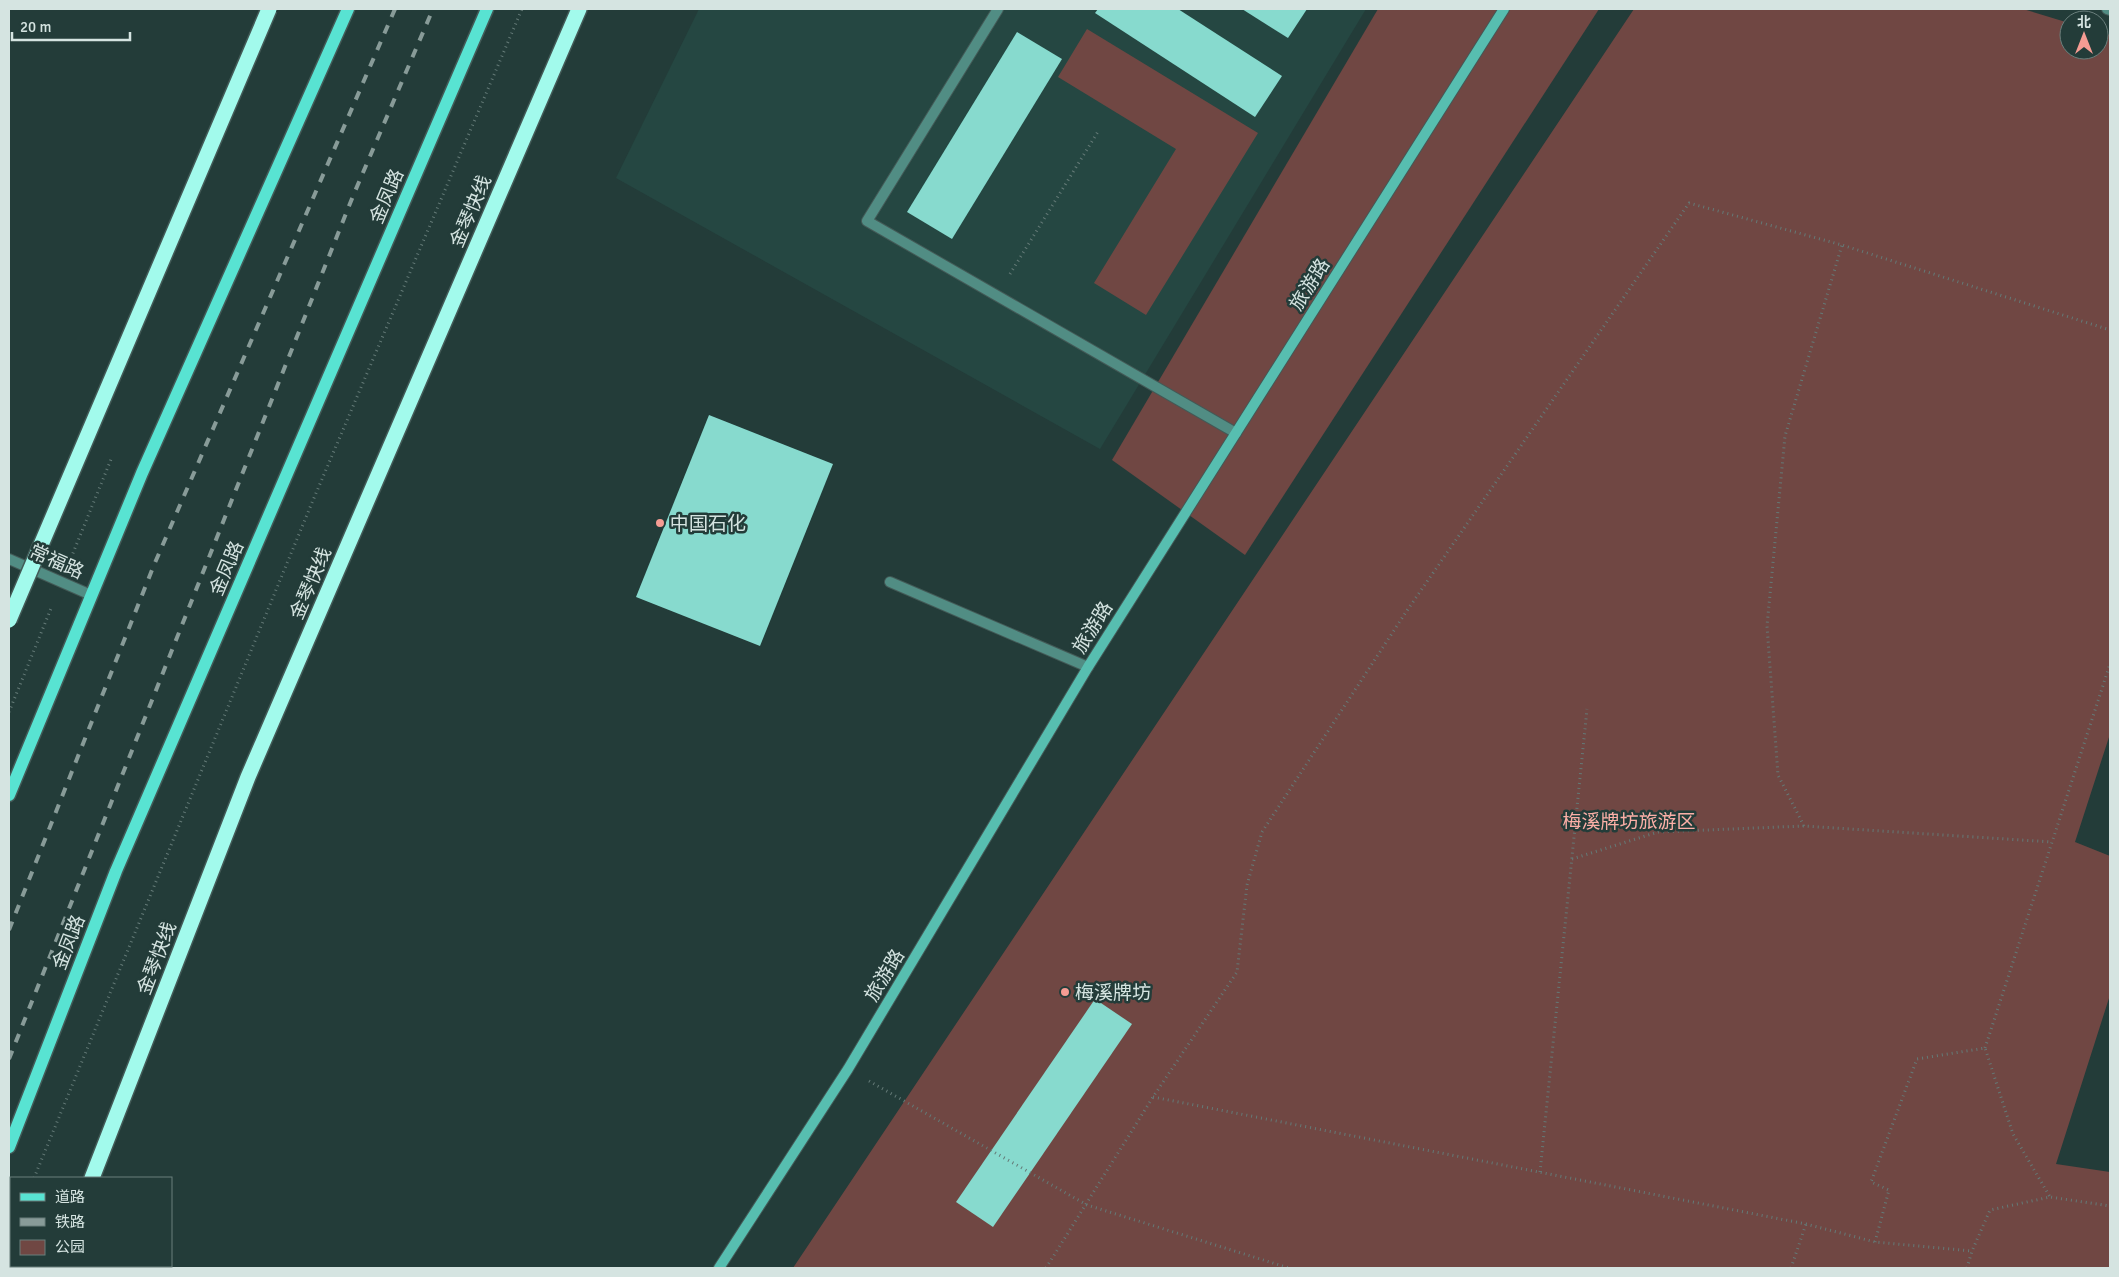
<svg xmlns="http://www.w3.org/2000/svg" width="2119" height="1277" font-family="Signika,'Noto Sans SC',sans-serif">
<style>
.built{fill:#254742}
.green{fill:#704743}
.building{fill:#87dace}
.lines{fill:none;stroke-linecap:round;stroke-linejoin:round}
.lane-casing{stroke:#435a57;stroke-width:12}
.street-casing{stroke:#435a57;stroke-width:12}
.secondary-casing{stroke:#435a57;stroke-width:12}
.primary-casing{stroke:#435a57;stroke-width:15}
.highway-casing{stroke:#435a57;stroke-width:18}
.path{stroke:#647a77;stroke-width:3;stroke-dasharray:1 4;stroke-linecap:butt}
.lane{stroke:#518d84;stroke-width:10}
.street{stroke:#518d84;stroke-width:10}
.secondary{stroke:#57beb0;stroke-width:10}
.primary{stroke:#58e3d2;stroke-width:12}
.highway{stroke:#a2faec;stroke-width:15}
.rail{stroke:#889b98;stroke-width:4;stroke-dasharray:9 9;stroke-linecap:butt}
.highway-bridge-casing{stroke:#435a57;stroke-width:18;stroke-linecap:butt}
.highway-bridge{stroke:#a2faec;stroke-width:15}
.poi-dot{fill:#f59c93;stroke:#233c39;stroke-width:2}
.labels{text-anchor:middle;stroke-width:5;stroke-linejoin:round;paint-order:stroke}
.street-label{font-size:19px;fill:#d5e4e1;stroke:#233c39}
.poi-label{font-size:19px;fill:#d5e4e1;stroke:#233c39;text-anchor:start}
.park-label{font-size:19px;fill:#fcafa7;stroke:#233c39}
</style>
<rect width="100%" height="100%" fill="#233c39"/>
<!-- built -->
<path class="built" d="M699,9H1366L1100,449L616,178Z"/>
<!-- green -->
<g class="green">
<path d="M1378,9H1599L1245,555L1112,460Z"/>
<path d="M1634,9H2023L2069,23V50H2099V32L2110,35V734L2075,842L2110,856V995L2056,1164L2110,1172V1268H793Z"/>
<path d="M1087,29L1258,133L1146,315L1094,283L1176,149L1058,77Z"/>
</g>
<!-- building -->
<g class="building">
<path d="M1098,9H1178L1282,76L1255,117L1095,13Z"/>
<path d="M1242,9H1307L1288,38Z"/>
<path d="M1017,32L1062,59L952,239L907,212Z"/>
<path d="M709,415L833,464L760,646L636,597Z"/>
<path d="M1095,999L1132,1024L993,1227L956,1202Z"/>
</g>
<g class="lines">
<!-- lane casing -->
<g class="lane-casing">
<g id="lane">
<path d="M998,9L867,221L1236,433"/>
<path d="M2107,9L2110,10"/>
<path d="M890,582L1088,667"/>
</g>
</g>
<!-- street casing -->
<g class="street-casing">
<path id="street" d="M9,559L91,595"/>
</g>
<!-- secondary casing -->
<g class="secondary-casing">
<path id="secondary" d="M719,1268L848,1069L1088,667L1504,9"/>
</g>
<!-- primary casing -->
<g class="primary-casing">
<g id="primary">
<path d="M9,795L142,473L348,9"/>
<path d="M9,1147L116,871L487,9"/>
</g>
</g>
<!-- highway casing -->
<g class="highway-casing">
<g id="highway">
<path d="M92,1178L248,777L579,9"/>
<path d="M57,1268L58,1266"/>
</g>
</g>
<!-- path -->
<g class="path">
<path d="M1010,274L1099,130"/>
<path d="M71,558L112,457"/>
<path d="M9,712L52,606"/>
<path d="M1804,826L1778,775L1767,626L1785,436L1842,245"/>
<path d="M1572,859L1658,832L1804,826L2052,842"/>
<path d="M1985,1048L2110,664"/>
<path d="M869,1081L1087,1205L1289,1268"/>
<path d="M1153,1097L1806,1224L1875,1242L1972,1251"/>
<path d="M1540,1172L1587,709"/>
<path d="M34,1178L311,505L522,9"/>
<path d="M9,1241L11,1235"/>
<path d="M1875,1242L1889,1190L1871,1182L1917,1059L1985,1048L2013,1134L2050,1197"/>
<path d="M1046,1268L1153,1097L1237,972L1247,885L1262,832L1406,612L1689,203L1842,245L2110,330"/>
<path d="M1791,1268L1806,1224"/>
<path d="M1967,1268L1972,1251L1990,1210L2050,1197L2110,1206"/>
</g>
<!-- lane -->
<use href="#lane" class="lane"/>
<!-- street -->
<use href="#street" class="street"/>
<!-- secondary -->
<use href="#secondary" class="secondary"/>
<!-- primary -->
<use href="#primary" class="primary"/>
<!-- highway -->
<use href="#highway" class="highway"/>
<!-- rail -->
<g class="rail">
<path d="M9,930L154,565L395,9"/>
<path d="M9,1059L353,196L433,9"/>
</g>
<!-- highway-bridge casing -->
<g class="highway-bridge-casing">
<path id="highway-bridge" d="M9,620L269,9"/>
</g>
<!-- highway-bridge -->
<use href="#highway-bridge" class="highway-bridge"/>
</g>
<!-- markers -->
<g class="poi-dot">
<circle cx="660" cy="523" r="5"/>
<circle cx="1065" cy="992" r="5"/>
</g>
<g class="labels">
<!-- street labels -->
<g class="street-label">
<text transform="translate(386 196) rotate(-67)" y="7">金凤路</text>
<text transform="translate(470 211) rotate(-67)" y="7">金琴快线</text>
<text transform="translate(1309 284) rotate(-58)" y="7">旅游路</text>
<text transform="translate(57 561) rotate(24)" y="7">常福路</text>
<text transform="translate(226 568) rotate(-67)" y="7">金凤路</text>
<text transform="translate(310 583) rotate(-67)" y="7">金琴快线</text>
<text transform="translate(1092 627) rotate(-58)" y="7">旅游路</text>
<text transform="translate(68 942) rotate(-69)" y="7">金凤路</text>
<text transform="translate(156 958) rotate(-69)" y="7">金琴快线</text>
<text transform="translate(884 975) rotate(-59)" y="7">旅游路</text>
</g>
<!-- poi labels -->
<g class="poi-label">
<text x="670" y="530">中国石化</text>
<text x="1075" y="999">梅溪牌坊</text>
</g>
<!-- park labels -->
<g class="park-label">
<text x="1629" y="828">梅溪牌坊旅游区</text>
</g>
</g>
<!-- border -->
<rect width="2119" height="1277" fill="none" stroke="#d5e4e1" stroke-width="20"/>
<!-- legend -->
<rect x="10" y="1177" width="162" height="90" fill="#233c39" stroke="#6a7f7c"/>
<rect x="20" y="1193" width="25" height="8" fill="#58e3d2" stroke="#6a7f7c"/>
<text x="55" y="1202" font-size="15" fill="#d5e4e1">道路</text>
<rect x="20" y="1218" width="25" height="8" fill="#889b98" stroke="#6a7f7c"/>
<text x="55" y="1227" font-size="15" fill="#d5e4e1">铁路</text>
<rect x="20" y="1240" width="25" height="15" fill="#704743" stroke="#6a7f7c"/>
<text x="55" y="1252" font-size="15" fill="#d5e4e1">公园</text>
<!-- north arrow -->
<g transform="translate(2084 35)"><circle r="24" fill="#233c39" stroke="#6a7f7c"/>
<path d="M0-4L9 19L0 12L-9 19Z" fill="#f59c93"/>
<text y="-8" font-size="14" font-weight="bold" text-anchor="middle" fill="#d5e4e1">北</text>
</g>
<!-- scale -->
<path d="M12 32v8h118v-8" fill="none" stroke="#d5e4e1" stroke-width="2.5"/>
<text x="20" y="32" font-size="15" fill="#d5e4e1" stroke="#233c39" stroke-width="4" paint-order="stroke">20 m</text>
</svg>
